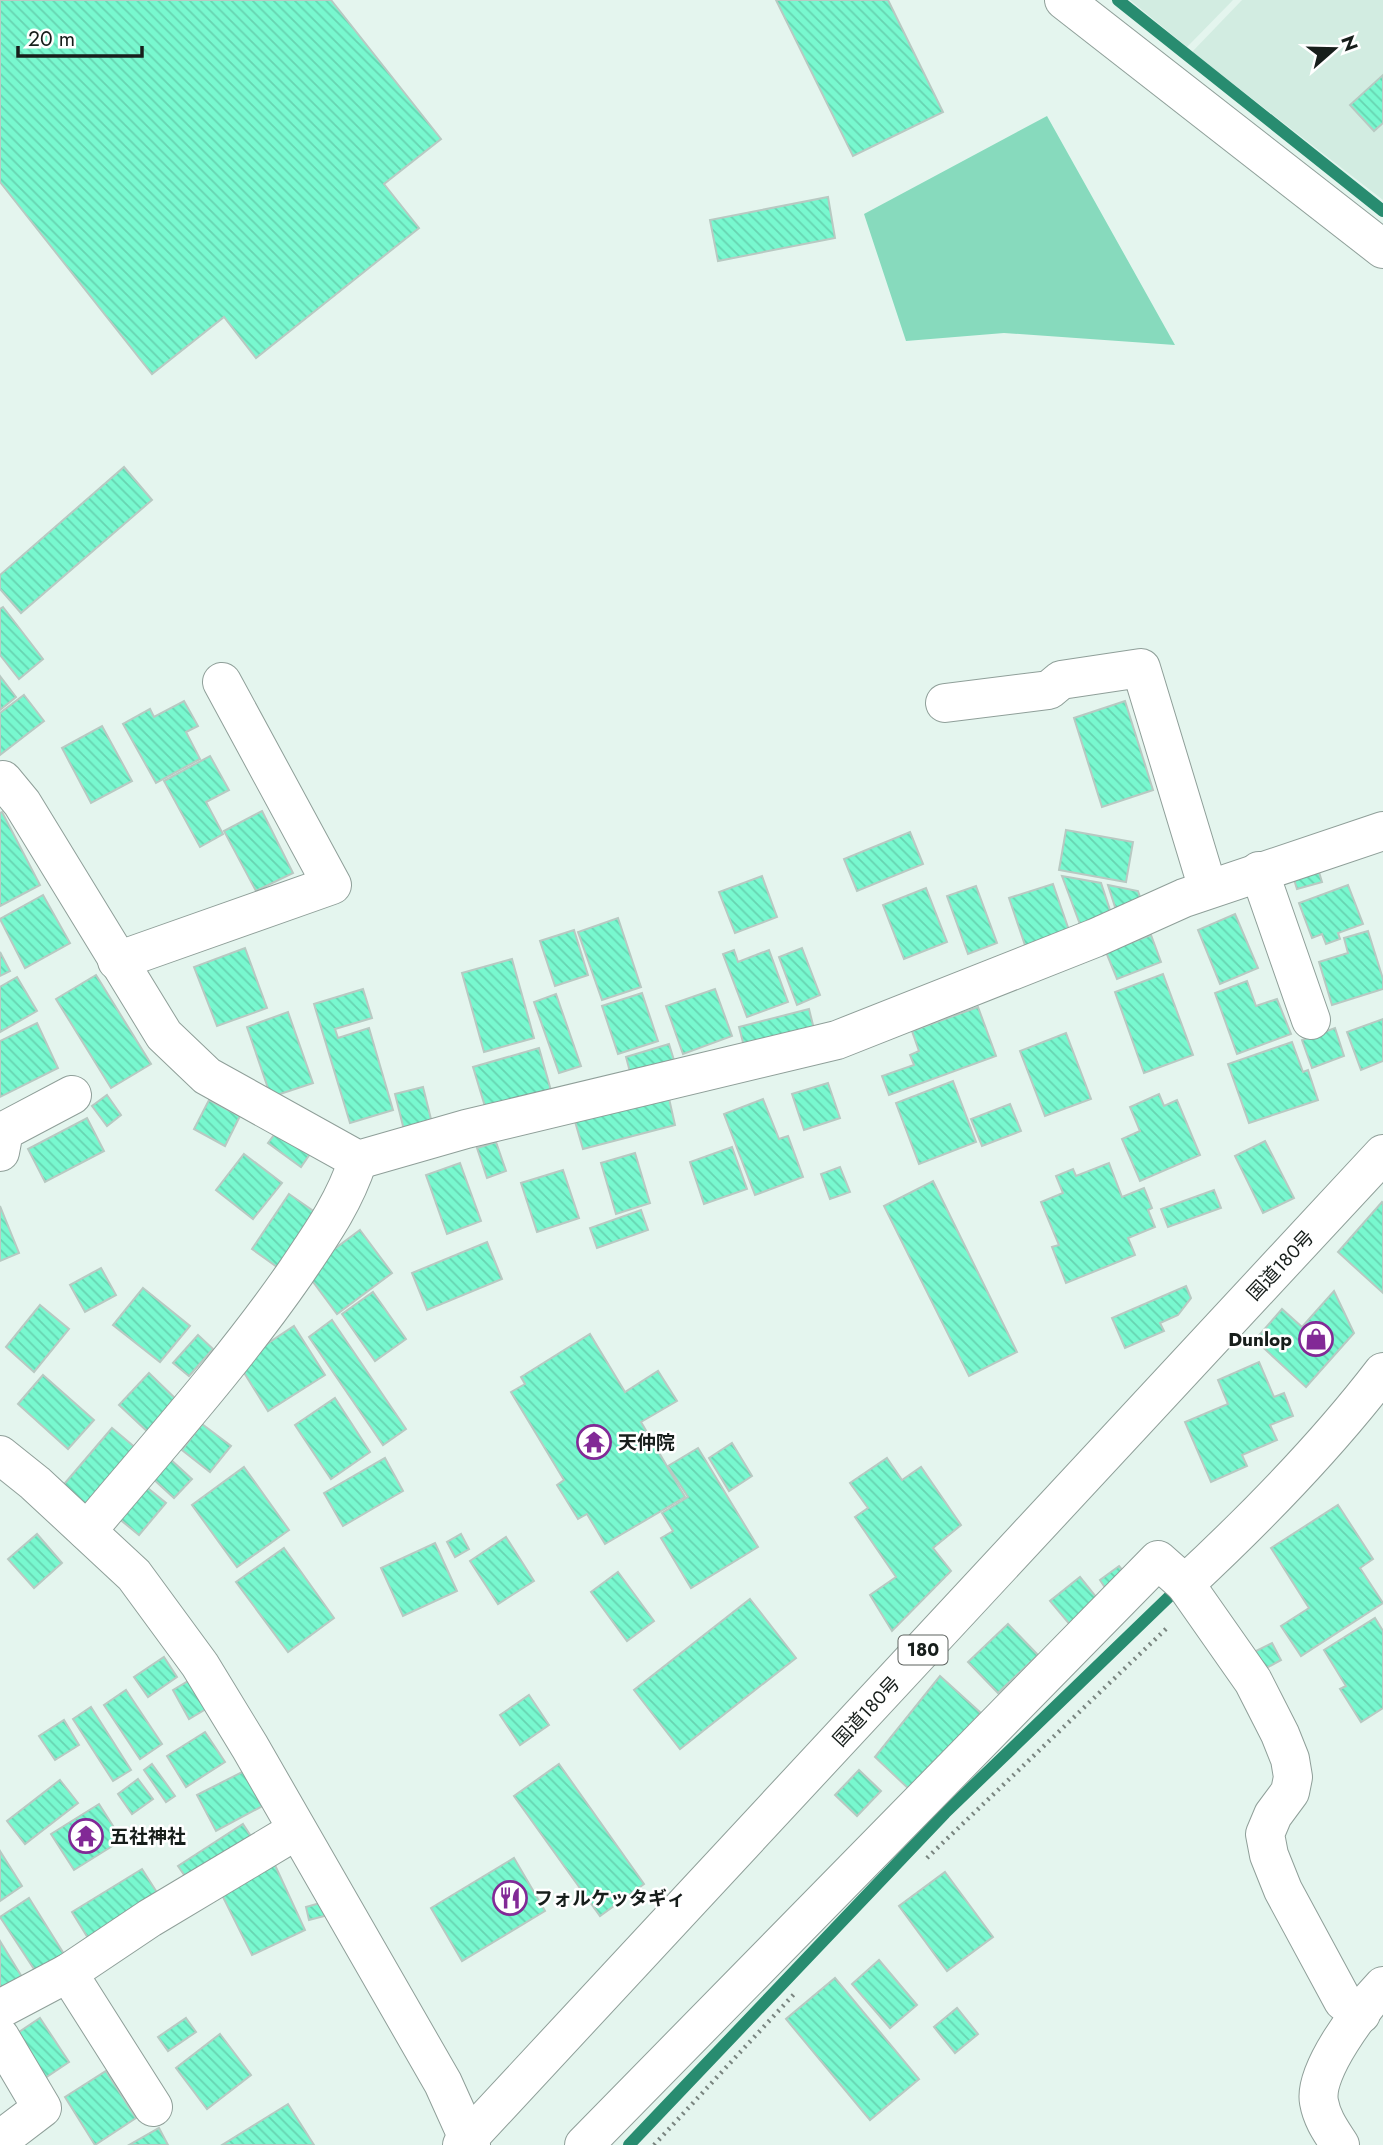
<svg xmlns="http://www.w3.org/2000/svg" width="1383" height="2145" font-family="Jost,'Noto Sans JP',sans-serif">
<style>
.built{fill:#d2ece1}
.green{fill:#87dabd}
.lines{fill:none;stroke-linecap:round;stroke-linejoin:round}
.stream{stroke:#288c70;stroke-width:12}
.building{fill:url(#building-back-hatch);stroke:#b8c9c2;stroke-width:2}
.minor-casing{stroke:#8f9f99;stroke-width:40}
.highway-casing{stroke:#8f9f99;stroke-width:40}
.path{stroke:#79847f;stroke-width:4.5;stroke-dasharray:2 5;stroke-linecap:butt}
.minor{stroke:#fff;stroke-width:38}
.highway{stroke:#fff;stroke-width:38}
.labels{text-anchor:middle;stroke-width:5;stroke-linejoin:round;paint-order:stroke}
.shield{fill:#fff;stroke:#5d625f;stroke-width:2}
.shield-label{font-size:18px;font-weight:bold;fill:#171e1b}
.street-label{font-size:19px;fill:#171e1b;stroke:#fff}
.poi-label{font-size:19px;font-weight:bold;fill:#171e1b;stroke:#fff;text-anchor:start}
</style>
<defs>
<pattern id="building-back-hatch" width="6" height="6" patternUnits="userSpaceOnUse" patternTransform="scale(1.75)"><rect width="6" height="6" fill="#78f8cf"/><path d="M-1 5l2 2M0 0l6 6M5-1l2 2" fill="none" stroke="#67d4b1"/></pattern>
</defs>
<rect width="100%" height="100%" fill="#e4f5ee"/>
<!-- built -->
<g class="built">
<path d="M1130,0H1233L1187,47Z"/>
<path d="M1242,0H1383V200L1192,52Z"/>
</g>
<!-- green -->
<path class="green" d="M1047,116L1175,345L1004,333L906,341L864,214Z"/>
<g class="lines">
<!-- stream -->
<g class="stream">
<path d="M1118,0L1383,211"/>
<path d="M629,2145L945,1813L1173,1593"/>
</g>
</g>
<!-- building -->
<g class="building">
<path d="M0,0H331L441,139L384,184L419,228L256,358L224,317L152,374L0,182Z"/>
<path d="M776,0H888L943,112L853,156Z"/>
<path d="M1383,75V123L1374,131L1350,105Z"/>
<path d="M828,197L835,238L718,261L710,220Z"/>
<path d="M124,467L152,500L21,613L0,589V575Z"/>
<path d="M3,607L43,659L19,679L0,655V609Z"/>
<path d="M0,676L16,697L0,710Z"/>
<path d="M24,695L44,721L0,755V713Z"/>
<path d="M184,701L198,726L186,732L200,759L156,783L123,724L150,709L154,717Z"/>
<path d="M1125,701L1153,790L1102,807L1074,718Z"/>
<path d="M102,726L132,781L91,803L62,748Z"/>
<path d="M210,756L229,790L206,802L223,834L200,847L164,781Z"/>
<path d="M262,811L293,873L256,891L224,831Z"/>
<path d="M2,812L40,885L0,906V813Z"/>
<path d="M1066,830L1133,842L1126,882L1059,870Z"/>
<path d="M910,832L923,864L857,891L844,859Z"/>
<path d="M1316,862L1322,882L1297,889L1291,870Z"/>
<path d="M762,876L777,917L735,933L719,892Z"/>
<path d="M1062,876L1101,883L1112,916L1081,927Z"/>
<path d="M1053,884L1072,939L1028,954L1009,898Z"/>
<path d="M1108,885L1138,891L1142,903L1116,910Z"/>
<path d="M1348,885L1363,924L1338,933L1340,939L1326,944L1322,934L1312,938L1299,903Z"/>
<path d="M976,886L997,943L968,954L947,896Z"/>
<path d="M926,888L947,942L904,959L883,905Z"/>
<path d="M43,895L70,943L25,968L0,919Z"/>
<path d="M1235,914L1258,968L1220,984L1198,930Z"/>
<path d="M618,918L641,987L602,1000L578,932Z"/>
<path d="M574,930L588,975L555,986L540,941Z"/>
<path d="M1368,931L1383,979V989L1332,1005L1319,962L1348,953L1344,938Z"/>
<path d="M1151,935L1161,962L1117,979L1106,952Z"/>
<path d="M245,948L267,1008L217,1026L194,967Z"/>
<path d="M802,948L820,995L797,1005L779,957Z"/>
<path d="M734,950L738,962L769,950L788,1002L747,1017L723,954Z"/>
<path d="M0,952L10,971L0,976Z"/>
<path d="M512,959L534,1038L484,1052L462,973Z"/>
<path d="M1163,974L1193,1055L1144,1073L1115,992Z"/>
<path d="M96,975L151,1064L111,1088L56,999Z"/>
<path d="M17,977L37,1011L0,1032V987Z"/>
<path d="M1247,981L1256,1006L1277,999L1291,1034L1237,1054L1215,993Z"/>
<path d="M363,989L372,1018L335,1029L338,1038L369,1028L393,1110L350,1123L314,1004Z"/>
<path d="M715,989L732,1036L683,1054L666,1006Z"/>
<path d="M642,993L658,1041L618,1054L602,1006Z"/>
<path d="M556,994L581,1066L559,1073L534,1002Z"/>
<path d="M978,1007L996,1056L889,1095L882,1076L914,1065L910,1055L919,1051L912,1031Z"/>
<path d="M809,1009L816,1037L746,1054L739,1027Z"/>
<path d="M288,1012L313,1083L271,1097L247,1027Z"/>
<path d="M1383,1019V1061L1361,1070L1347,1032Z"/>
<path d="M37,1023L58,1068L0,1097V1041Z"/>
<path d="M1335,1028L1344,1056L1312,1068L1302,1040Z"/>
<path d="M1066,1033L1091,1099L1045,1116L1020,1051Z"/>
<path d="M1292,1042L1303,1072L1308,1070L1318,1100L1249,1123L1228,1064Z"/>
<path d="M669,1044L677,1070L633,1083L626,1057Z"/>
<path d="M539,1048L552,1094L487,1113L473,1067Z"/>
<path d="M953,1081L976,1142L919,1164L896,1103Z"/>
<path d="M828,1083L840,1118L804,1130L792,1094Z"/>
<path d="M423,1087L434,1131L406,1138L395,1094Z"/>
<path d="M668,1094L675,1125L583,1149L574,1118Z"/>
<path d="M1159,1094L1164,1106L1177,1100L1200,1155L1140,1181L1122,1139L1140,1131L1130,1107Z"/>
<path d="M107,1095L121,1115L107,1126L92,1106Z"/>
<path d="M763,1099L779,1139L788,1136L803,1177L755,1195L724,1114Z"/>
<path d="M209,1100L240,1116L225,1146L194,1129Z"/>
<path d="M1010,1104L1021,1131L982,1146L971,1119Z"/>
<path d="M87,1118L104,1151L45,1182L28,1149Z"/>
<path d="M280,1127L312,1151L301,1167L268,1143Z"/>
<path d="M1265,1141L1294,1198L1263,1213L1235,1156Z"/>
<path d="M496,1142L506,1171L487,1178L477,1148Z"/>
<path d="M732,1147L747,1189L704,1204L690,1162Z"/>
<path d="M635,1153L650,1203L616,1214L601,1163Z"/>
<path d="M244,1154L282,1183L253,1219L216,1190Z"/>
<path d="M460,1163L481,1221L447,1234L426,1175Z"/>
<path d="M1109,1163L1122,1197L1144,1188L1152,1208L1148,1210L1155,1227L1128,1238L1135,1255L1066,1283L1052,1247L1059,1245L1041,1202L1063,1193L1056,1176L1073,1169L1076,1176Z"/>
<path d="M840,1167L850,1192L830,1199L821,1174Z"/>
<path d="M563,1170L579,1218L537,1232L521,1183Z"/>
<path d="M933,1181L1017,1352L969,1376L884,1206Z"/>
<path d="M1214,1190L1221,1208L1168,1227L1161,1209Z"/>
<path d="M289,1194L322,1217L284,1272L252,1249Z"/>
<path d="M1382,1202L1383,1203V1293L1338,1252Z"/>
<path d="M0,1206L19,1253L0,1261Z"/>
<path d="M641,1210L648,1230L597,1248L590,1228Z"/>
<path d="M360,1230L392,1273L337,1314L305,1271Z"/>
<path d="M487,1242L502,1279L427,1310L412,1273Z"/>
<path d="M101,1268L116,1295L85,1312L70,1285Z"/>
<path d="M1186,1286L1191,1298L1178,1315L1160,1323L1164,1331L1125,1348L1112,1318Z"/>
<path d="M143,1288L190,1326L160,1362L113,1325Z"/>
<path d="M1334,1291L1354,1333L1306,1387L1255,1340L1282,1309L1302,1327Z"/>
<path d="M373,1292L406,1339L375,1361L342,1314Z"/>
<path d="M40,1305L69,1329L34,1372L6,1347Z"/>
<path d="M332,1320L406,1429L383,1445L309,1337Z"/>
<path d="M294,1326L325,1375L268,1411L238,1363Z"/>
<path d="M590,1334L625,1392L658,1371L677,1401L641,1422L685,1497L605,1544L587,1514L578,1519L557,1485L564,1480L511,1392L525,1384L521,1377Z"/>
<path d="M198,1335L213,1349L189,1376L173,1363Z"/>
<path d="M1259,1362L1274,1397L1284,1393L1293,1416L1270,1425L1277,1440L1242,1455L1247,1466L1211,1482L1185,1422L1228,1404L1218,1380Z"/>
<path d="M149,1373L179,1402L150,1434L119,1405Z"/>
<path d="M43,1375L94,1420L68,1449L18,1404Z"/>
<path d="M335,1398L370,1452L331,1479L295,1425Z"/>
<path d="M202,1424L231,1446L210,1472L182,1450Z"/>
<path d="M112,1428L143,1454L91,1516L60,1489Z"/>
<path d="M732,1443L752,1476L729,1491L709,1458Z"/>
<path d="M698,1448L758,1547L691,1588L661,1538L673,1531L662,1513L688,1497L668,1466Z"/>
<path d="M169,1458L192,1479L174,1498L151,1477Z"/>
<path d="M385,1458L403,1491L343,1526L324,1493Z"/>
<path d="M887,1458L902,1480L921,1467L961,1525L933,1548L951,1571L892,1631L870,1595L896,1577L855,1517L868,1508L850,1483Z"/>
<path d="M244,1467L289,1530L237,1567L192,1505Z"/>
<path d="M144,1485L166,1503L139,1535L117,1517Z"/>
<path d="M1338,1505L1373,1559L1360,1568L1383,1603L1301,1656L1281,1626L1309,1608L1271,1548Z"/>
<path d="M37,1534L62,1563L34,1588L8,1559Z"/>
<path d="M461,1534L469,1549L455,1557L447,1542Z"/>
<path d="M506,1537L534,1581L498,1604L470,1561Z"/>
<path d="M435,1543L457,1591L403,1616L381,1568Z"/>
<path d="M284,1548L334,1618L288,1652L236,1582Z"/>
<path d="M1119,1566L1128,1577L1108,1592L1100,1580Z"/>
<path d="M618,1572L654,1621L627,1641L591,1592Z"/>
<path d="M1080,1577L1101,1603L1072,1627L1050,1601Z"/>
<path d="M750,1599L796,1658L680,1749L634,1690Z"/>
<path d="M1375,1618L1383,1631V1708L1361,1722L1340,1689L1346,1686L1324,1650Z"/>
<path d="M1008,1624L1038,1655L998,1693L968,1662Z"/>
<path d="M1272,1643L1281,1660L1261,1671L1252,1653Z"/>
<path d="M164,1657L177,1677L148,1697L134,1677Z"/>
<path d="M940,1676L981,1713L910,1790L875,1757Z"/>
<path d="M190,1680L206,1709L189,1719L173,1690Z"/>
<path d="M126,1690L162,1744L140,1759L104,1705Z"/>
<path d="M529,1695L549,1725L520,1745L500,1715Z"/>
<path d="M91,1707L131,1770L113,1781L73,1719Z"/>
<path d="M64,1720L79,1745L55,1760L39,1736Z"/>
<path d="M205,1732L225,1762L186,1787L167,1756Z"/>
<path d="M152,1764L175,1796L166,1802L144,1770Z"/>
<path d="M559,1764L644,1884L600,1916L514,1796Z"/>
<path d="M250,1768L268,1803L216,1831L197,1795Z"/>
<path d="M859,1770L881,1791L857,1816L835,1795Z"/>
<path d="M138,1779L153,1799L132,1814L118,1794Z"/>
<path d="M60,1780L78,1803L25,1844L7,1821Z"/>
<path d="M99,1804L122,1840L74,1870L51,1834Z"/>
<path d="M243,1824L254,1841L189,1882L178,1866Z"/>
<path d="M0,1851L22,1886L0,1901Z"/>
<path d="M514,1858L545,1911L462,1961L431,1908Z"/>
<path d="M274,1863L305,1930L252,1955L219,1889Z"/>
<path d="M142,1869L163,1902L93,1946L72,1912Z"/>
<path d="M945,1872L993,1937L947,1971L899,1906Z"/>
<path d="M29,1898L64,1954L36,1972L0,1917Z"/>
<path d="M324,1902L328,1915L309,1920L306,1907Z"/>
<path d="M0,1941L22,1977L0,1991Z"/>
<path d="M879,1960L917,2005L890,2028L852,1984Z"/>
<path d="M835,1978L919,2079L870,2120L786,2019Z"/>
<path d="M957,2008L978,2034L955,2053L934,2027Z"/>
<path d="M40,2018L69,2062L45,2078L16,2034Z"/>
<path d="M186,2018L196,2032L168,2051L158,2037Z"/>
<path d="M220,2034L251,2075L207,2109L176,2068Z"/>
<path d="M106,2071L136,2118L95,2145L65,2097Z"/>
<path d="M288,2104L314,2145H222Z"/>
<path d="M159,2128L168,2145H129Z"/>
</g>
<g class="lines">
<!-- minor casing -->
<g class="minor-casing">
<g id="minor">
<path d="M1064,0L1383,249"/>
<path d="M945,703L1049,690L1061,680L1141,668L1208,889"/>
<path d="M0,782L3,780L22,803L164,1035L207,1076L358,1160L466,1129L837,1040L1095,938L1184,898L1383,831"/>
<path d="M1259,871L1311,1020"/>
<path d="M117,961L332,885L222,682"/>
<path d="M0,1152L4,1131L72,1095"/>
<path d="M0,1455L35,1483L134,1575L200,1665L250,1747L443,2083L471,2145"/>
<path d="M87,1531C158,1446 233,1363 296,1272C321,1235 344,1203 358,1160"/>
<path d="M1185,1584L1253,1681L1280,1734L1290,1759L1293,1777L1290,1792L1273,1815L1265,1834L1269,1855L1283,1890L1343,2001L1361,2014"/>
<path d="M68,1973L153,2107"/>
<path d="M0,2009L68,1973L150,1918L297,1830"/>
<path d="M0,2037L42,2108L0,2140"/>
<path d="M584,2145L1158,1560L1185,1584C1256,1518 1324,1449 1383,1372"/>
<path d="M1340,2145C1331,2131 1322,2119 1319,2102C1313,2071 1362,2008 1383,1986"/>
</g>
</g>
<!-- highway casing -->
<g class="highway-casing">
<path id="highway" d="M462,2145L1383,1154"/>
</g>
<!-- path -->
<g class="path">
<path d="M927,1858L1168,1627"/>
<path d="M654,2145L796,1992"/>
</g>
<!-- minor -->
<use href="#minor" class="minor"/>
<!-- highway -->
<use href="#highway" class="highway"/>
</g>
<!-- icons -->
<defs>
<g id="shop-ring" transform="scale(1.75)"><circle r="9.5" fill="#fff" stroke="#822996" stroke-width="1.5"/><path d="M-5-2.5h2.3a2.7 3.5 0 0 1 5.4 0H5L5.5 6h-11ZM-1.5-2.5h3a1.5 2.3 0 0 0-3 0Z" fill="#822996"/></g>
<g id="temple-ring" transform="scale(1.75)"><circle r="9.5" fill="#fff" stroke="#822996" stroke-width="1.5"/><path d="M0-6L5-2H3V0L6.5 2.5H4V6H1.5V3h-3V6H-4V2.5H-6.5L-3 0V-2H-5Z" fill="#822996"/></g>
<g id="restaurant-ring" transform="scale(1.75)"><circle r="9.5" fill="#fff" stroke="#822996" stroke-width="1.5"/><path d="M-5-6h1v4h1v-4h1v4h1v-4h1v5L-1.5 .5V6h-2V.5L-5-1ZM5-6V6H3V1.5H1.5Q1.5-4 5-6Z" fill="#822996"/></g>
</defs>
<g fill-rule="evenodd">
<use href="#shop-ring" x="1316" y="1339"/>
<use href="#temple-ring" x="594" y="1442"/>
<use href="#temple-ring" x="86" y="1836"/>
<use href="#restaurant-ring" x="510" y="1898"/>
</g>
<g class="labels">
<!-- shield labels -->
<rect class="shield" x="898.5" y="1635.5" width="49" height="29" rx="5"/>
<g class="shield-label">
<text x="923" y="1656">180</text>
</g>
<!-- street labels -->
<g class="street-label">
<text transform="translate(1280 1265) rotate(-47)" y="7">国道180号</text>
<text transform="translate(866 1711) rotate(-47)" y="7">国道180号</text>
</g>
<!-- poi labels -->
<g class="poi-label">
<text x="1292" y="1346" text-anchor="end">Dunlop</text>
<text x="618" y="1449">天仲院</text>
<text x="110" y="1843">五社神社</text>
<text x="534" y="1905">フォルケッタギィ</text>
</g>
</g>
<!-- north arrow -->
<g transform="translate(1334 49) rotate(70)" stroke="#ffffff" stroke-width="5" paint-order="stroke">
<path d="M0-5L12 26L0 18L-12 26Z" fill="#171e1b"/>
<text y="-10" font-size="19" font-weight="bold" text-anchor="middle" fill="#171e1b">N</text>
</g>
<!-- scale -->
<path d="M18 46v10h124v-10" fill="none" stroke="#171e1b" stroke-width="3.5"/>
<text x="28" y="46" font-size="21" fill="#171e1b" stroke="#ffffff" stroke-width="5" paint-order="stroke">20 m</text>
</svg>
